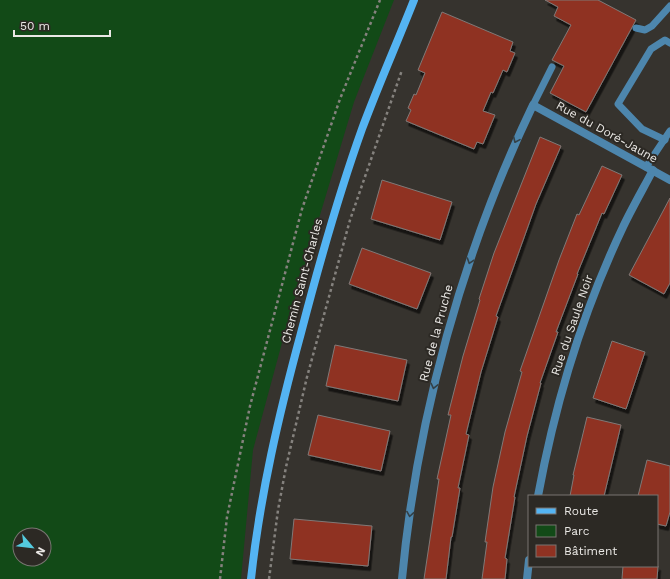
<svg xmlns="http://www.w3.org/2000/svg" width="670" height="579" font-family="'Work Sans',sans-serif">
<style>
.green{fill:#124a17;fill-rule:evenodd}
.building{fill:#8f3222;stroke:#807977;filter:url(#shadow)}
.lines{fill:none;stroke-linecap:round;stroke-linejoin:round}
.path{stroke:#85827e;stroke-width:2.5;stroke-dasharray:3 3;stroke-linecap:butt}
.lane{stroke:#4d86ad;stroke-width:7}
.street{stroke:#4d86ad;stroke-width:8}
.secondary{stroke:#54b4f3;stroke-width:8}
.oneway{stroke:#344046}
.labels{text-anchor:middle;stroke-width:4;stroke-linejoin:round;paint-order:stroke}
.street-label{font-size:12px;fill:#eae8e5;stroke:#2c2924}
</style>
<defs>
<filter id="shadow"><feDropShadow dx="2.5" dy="4.5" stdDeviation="0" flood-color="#0009"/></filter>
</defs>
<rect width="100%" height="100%" fill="#36332e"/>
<!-- green -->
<path class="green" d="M0,0H394L354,102L286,328L253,450L241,579H0ZM20,535H44V559H20Z"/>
<!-- building -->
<g class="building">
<path d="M545,0H598L636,20L586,112L550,93L564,66L552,60L571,25L554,16L558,7Z"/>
<path d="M442,12L513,42L510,51L515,53L507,72L503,70L493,93L491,92L483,111L495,115L483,144L477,142L474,149L406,121L411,110L408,108L414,94L416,95L425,73L418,70Z"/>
<path d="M540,137L561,146L536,204L496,316L498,317L481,372L466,434L469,435L458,488H460L452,537H451L446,579H424L439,479H437L451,415H448L463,356L480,300L479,299L494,253Z"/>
<path d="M602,166L622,175L604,214L602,213L577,274H578L556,332H558L540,383H541L527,436L514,497H515L505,558L507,559L505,579H482L487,542H485L493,487L505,432L522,372L520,371L559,260L577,214L579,215Z"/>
<path d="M382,180L452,202L440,240L371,219Z"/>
<path d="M670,198V283L664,294L629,275Z"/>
<path d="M362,248L431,273L417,309L349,284Z"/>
<path d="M612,341L645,352L626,409L593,398Z"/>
<path d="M335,345L407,360L398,401L326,386Z"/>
<path d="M318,415L390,431L381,471L308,455Z"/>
<path d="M587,417L621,425L604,496H570L574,475H573Z"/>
<path d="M647,460L670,466V512L666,526L657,524V496H638Z"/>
<path d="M294,519L372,526L368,566L290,559Z"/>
<path d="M623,566H658L657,579H622Z"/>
</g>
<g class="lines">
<!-- path -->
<g class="path">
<path d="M220,579L227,517L250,406L302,209L340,99L380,0"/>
<path d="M269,579L278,510L286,467L307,377L350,220L402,70"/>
</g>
<!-- lane -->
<g class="lane">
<path d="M636,28L645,30L652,26L670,6"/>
<path d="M533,105L552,67"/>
<path d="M665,140L642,129L618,104L651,49L665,40L670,43"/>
<path d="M646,167L670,131"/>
</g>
<!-- street -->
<g class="street">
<path d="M538,496C555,404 583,311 623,227C632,208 643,189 653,170"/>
<path d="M402,579C417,417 463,251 533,105L670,180"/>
<path d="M527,579L529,560"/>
</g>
<!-- secondary -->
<path class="secondary" d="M251,579C260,495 279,414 301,333C319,264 338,196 362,129C378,86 397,43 414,0"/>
</g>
<!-- one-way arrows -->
<defs><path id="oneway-chevron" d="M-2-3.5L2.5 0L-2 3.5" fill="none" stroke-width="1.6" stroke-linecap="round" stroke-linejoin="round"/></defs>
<g class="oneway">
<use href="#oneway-chevron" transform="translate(516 140) rotate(114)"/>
<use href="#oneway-chevron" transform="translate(470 261) rotate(109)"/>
<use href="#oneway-chevron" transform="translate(434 386) rotate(103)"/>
<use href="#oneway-chevron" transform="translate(410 514) rotate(99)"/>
</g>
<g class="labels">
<!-- street labels -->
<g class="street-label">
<text transform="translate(607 132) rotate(29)" y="4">Rue du Doré-Jaune</text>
<text transform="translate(302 281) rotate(-75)" y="4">Chemin Saint-Charles</text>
<text transform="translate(572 325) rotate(-71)" y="4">Rue du Saule Noir</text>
<text transform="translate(436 333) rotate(-75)" y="4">Rue de la Pruche</text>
</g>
</g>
<!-- legend -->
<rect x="528" y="495" width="130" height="72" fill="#2c2924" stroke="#787571"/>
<rect x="536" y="508" width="20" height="6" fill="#54b4f3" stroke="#787571"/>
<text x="564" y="515" font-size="12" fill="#eae8e5">Route</text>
<rect x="536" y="525" width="20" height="12" fill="#124a17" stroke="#787571"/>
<text x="564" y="535" font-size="12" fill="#eae8e5">Parc</text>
<rect x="536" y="545" width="20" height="12" fill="#8f3222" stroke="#787571"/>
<text x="564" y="555" font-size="12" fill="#eae8e5">Bâtiment</text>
<!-- north arrow -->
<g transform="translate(32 547) rotate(118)"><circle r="19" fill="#2c2924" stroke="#787571"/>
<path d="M0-3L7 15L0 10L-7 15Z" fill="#54cade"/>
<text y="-6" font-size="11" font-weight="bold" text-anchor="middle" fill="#eae8e5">N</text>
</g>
<!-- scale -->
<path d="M14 30v6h96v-6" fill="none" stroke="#eae8e5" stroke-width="2"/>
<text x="20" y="30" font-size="12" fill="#eae8e5" stroke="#2c2924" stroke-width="3" paint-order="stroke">50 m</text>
</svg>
